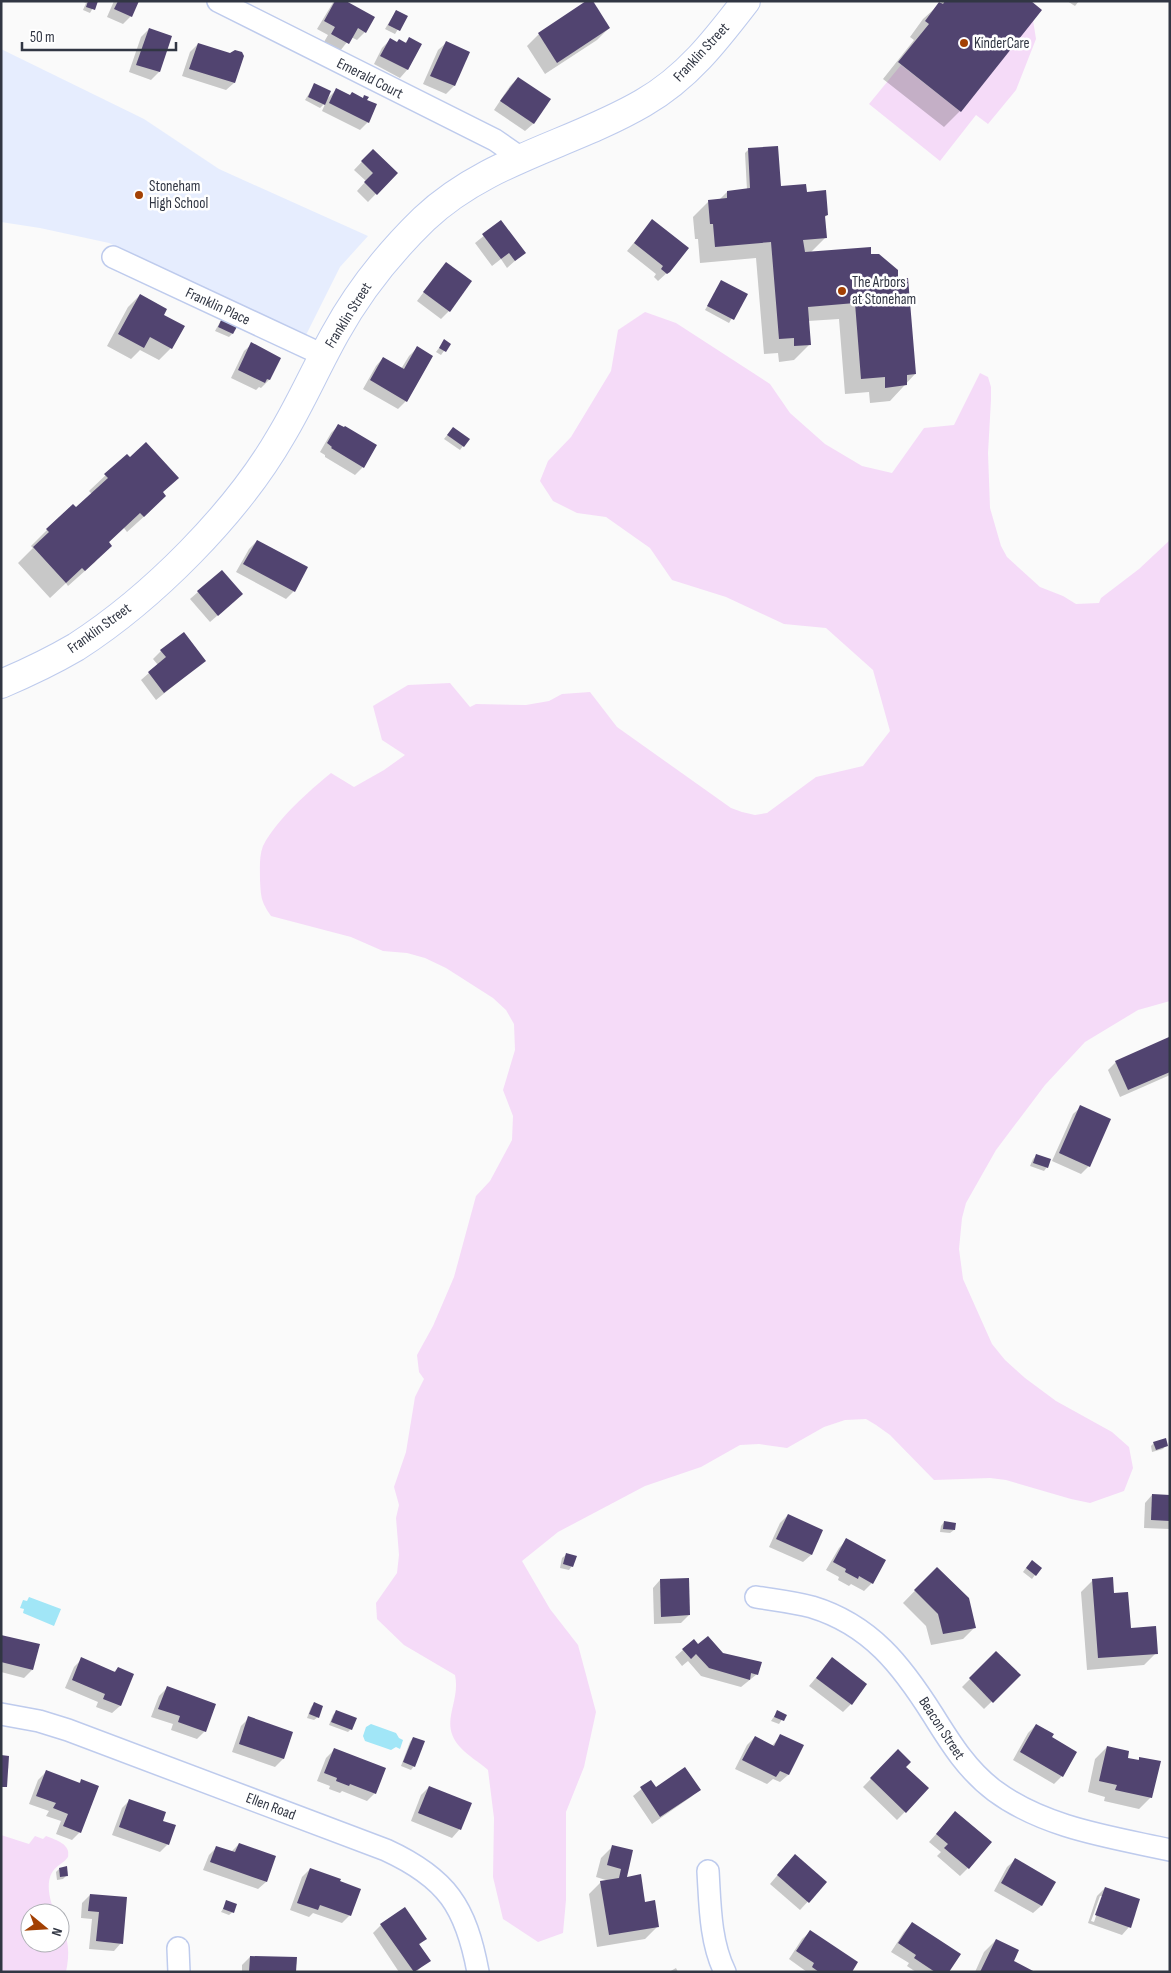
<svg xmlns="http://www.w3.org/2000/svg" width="1171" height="1973" font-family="'Sofia Sans Condensed',sans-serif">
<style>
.built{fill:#e6edfe}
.green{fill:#f5dbf8}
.water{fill:#a1e6f7}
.shadow{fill:#0003;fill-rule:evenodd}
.building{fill:#514470}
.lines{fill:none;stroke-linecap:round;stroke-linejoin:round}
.street-casing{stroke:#becbed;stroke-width:24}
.primary-casing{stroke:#becbed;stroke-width:30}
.street{stroke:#fff;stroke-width:21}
.primary{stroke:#fff;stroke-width:28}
.poi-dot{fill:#a34104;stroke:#fff;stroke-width:2}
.labels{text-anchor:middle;stroke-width:5;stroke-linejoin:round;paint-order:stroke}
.poi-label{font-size:15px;fill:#313643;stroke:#fff;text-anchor:start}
.street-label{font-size:15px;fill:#313643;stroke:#fff}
</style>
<rect width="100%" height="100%" fill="#fafafa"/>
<!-- built -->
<path class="built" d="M1,49L144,119L219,169L368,236L340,267L305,337L109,243L40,228L1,222Z"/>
<!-- green -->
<g class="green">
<path d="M1033,20L1036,39L1016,90L988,124L976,115L940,161L869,104L901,65L961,112Z"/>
<path d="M645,312L676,323L770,384L790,413L825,444L862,466L892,473L924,428L954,425L980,373L988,377L991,387V400L988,453L990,508L1001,546L1007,557L1040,587L1063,596L1076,604L1099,603L1101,598L1139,569L1170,540V1001L1138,1010L1085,1042L1045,1085L996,1150L966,1203L962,1218L959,1249L963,1279L992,1344L1005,1360L1025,1378L1056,1401L1112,1432L1129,1447L1133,1468L1124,1491L1090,1503L1071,1499L1006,1480L990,1478L934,1480L890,1435L876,1425L866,1419L845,1420L824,1427L787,1448L759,1444L740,1445L701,1467L645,1486L558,1532L522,1561L550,1609L578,1645L596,1712L584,1767L566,1812V1900L563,1933L538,1942L503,1919L493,1877L494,1818L488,1770C479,1762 468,1756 460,1747C438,1723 461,1703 455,1675L404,1645L377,1619L376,1603L397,1573L399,1555L396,1518L399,1505L394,1487L406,1452L415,1397L424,1379L419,1372L417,1355L433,1326L454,1277L476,1196L490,1181L512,1140L513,1116L503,1090L515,1050L514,1024L506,1010L493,998L446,968L425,958L407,953L383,951L351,937L271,916C261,901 261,898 260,880C260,869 259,856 263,846C276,820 309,791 331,773L354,787L384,770L405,755L382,740L373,706L408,685L450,683L470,707L476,704L526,705L549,701L562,694L590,692L617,727L731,808L742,812L755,815L767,813L816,777L863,766L890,731L873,670L826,628L784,624L726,597L672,580L650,548L606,517L577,513L553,501L540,481L548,461L571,437L611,371L618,330Z"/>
<path d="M1,1835L29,1844L35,1836L43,1839L46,1836C56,1840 71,1844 68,1857C64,1863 57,1865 53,1871C45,1882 50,1901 55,1913H30V1943H60V1923C69,1940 70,1953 66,1972H1Z"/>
</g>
<!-- water -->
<g class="water">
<path d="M29,1597L61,1609L54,1626L23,1613L24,1609L20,1608L23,1600L27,1601Z"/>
<path d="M371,1724L396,1733L399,1738L403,1740L400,1749L396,1747L391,1750L365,1741L363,1736L366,1727Z"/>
</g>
<!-- shadow -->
<g class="shadow">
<path d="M81,1H97L90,13L83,10L86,3Z"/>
<path d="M114,1H138L131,16L123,24L107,17Z"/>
<path d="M334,1H344L365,32L357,40L351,37L340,51L324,42L328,35L317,29Z"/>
<path d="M943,1H1029L960,111L944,127L883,79L914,40L910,37L923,19Z"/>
<path d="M1067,1H1079L1075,6Z"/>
<path d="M396,11L406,16L395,34L385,29Z"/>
<path d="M609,28L597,40L545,74L527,46L539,34Z"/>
<path d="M149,29L171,36L159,72L151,80L129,72L141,37Z"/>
<path d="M409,39L407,70L400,78L374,64L382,48L390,40L397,43H405Z"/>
<path d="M446,43L469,52L454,86L446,94L423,84L438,50Z"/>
<path d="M198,44L230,55L242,56L234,83L226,90L182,76L190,52Z"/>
<path d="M518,78L549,100L533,124L525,131L494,110L510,86Z"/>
<path d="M315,84L326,100L336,90L350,96L362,99L365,96L368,122L360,130L322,111L326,102L320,108L305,100Z"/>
<path d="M373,150L396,173L368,202L357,191L366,181L354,170Z"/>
<path d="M748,150L780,187L806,193L827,215L824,218L825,238L810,253L870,256L897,280L915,374L890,401L870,403L869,392L845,394L839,319L808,321L810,344L794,360L779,362L778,353L764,354L756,258L700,263L698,239H695L693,217L709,201L719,200L727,192L747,190L745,153Z"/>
<path d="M652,221L669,271L658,281L654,277L656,274L627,251Z"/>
<path d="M501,222L524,253L507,268L501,259L492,266L475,243Z"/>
<path d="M446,263L449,311L441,319L417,301Z"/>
<path d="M722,281L746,295L729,323L705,310Z"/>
<path d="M140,295L162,315L171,348L159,360L140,350L131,359L107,346L128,307Z"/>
<path d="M223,317L232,334L229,337L215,331Z"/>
<path d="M444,341L449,344L441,355L436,352Z"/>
<path d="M252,344L279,359L269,380L261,388L259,387L256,390L231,378L244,351Z"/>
<path d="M417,348L406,401L398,409L363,389L376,366L383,358L401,369L409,356Z"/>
<path d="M339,425L363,467L355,475L325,457V455L320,452L331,433Z"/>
<path d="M453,428L463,446L460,450L444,439Z"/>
<path d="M127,455L162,493L149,512L127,532L124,528L108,543L95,562L68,586L66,583L50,598L18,563L33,548L31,546L47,530L76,508L92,494L89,491Z"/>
<path d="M257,541L294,591L286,599L236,572L249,549Z"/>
<path d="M198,592L233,602L210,622L190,599Z"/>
<path d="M161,651L204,661L156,700L141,680L158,665L153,659Z"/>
<path d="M1168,1039L1170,1075L1120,1097L1108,1070L1116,1062Z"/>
<path d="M1081,1107L1089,1166L1081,1174L1052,1161L1073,1114Z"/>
<path d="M1036,1156L1047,1167L1044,1171L1030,1166L1033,1159Z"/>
<path d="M1154,1443L1166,1445L1163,1449L1152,1452L1151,1446Z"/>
<path d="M1152,1495L1170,1496V1529L1144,1528L1145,1503Z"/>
<path d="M788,1515L821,1530L811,1555L803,1562L769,1547L780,1523Z"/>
<path d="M944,1522L954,1530L950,1533L940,1532L941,1526Z"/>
<path d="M847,1540L872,1583L864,1591L851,1584L849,1586L838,1580L839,1577L826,1570L839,1548Z"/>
<path d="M566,1555L572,1566L569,1570L560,1568L562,1558Z"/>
<path d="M1028,1565L1035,1575L1032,1579L1023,1572Z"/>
<path d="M937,1568L975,1627L963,1639L931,1645L926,1626L903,1603Z"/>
<path d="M660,1580L689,1615L681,1623L654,1624L653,1588Z"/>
<path d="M1093,1580L1113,1594L1130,1630L1156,1653L1144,1665L1087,1670L1081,1592Z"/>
<path d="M1,1636L32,1670L24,1678L1,1672Z"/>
<path d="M698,1646L722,1654L757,1674L741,1687L701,1676L688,1661L682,1666L675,1657L683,1650Z"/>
<path d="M996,1653L1019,1675L984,1709L962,1687Z"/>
<path d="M82,1659L114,1672L118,1668L133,1674L120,1706L112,1713L96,1707L98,1702L65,1688L74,1667Z"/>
<path d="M832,1659L851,1704L843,1712L809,1686Z"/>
<path d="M167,1688L205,1731L197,1739L171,1730L173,1724L151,1717L159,1696Z"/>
<path d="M314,1704L318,1717L314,1720L307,1718L311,1707Z"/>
<path d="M336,1712L351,1729L348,1732L329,1725L333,1715Z"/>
<path d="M777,1712L785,1715L779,1724L771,1721Z"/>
<path d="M249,1718L292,1733L283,1759L275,1767L232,1752L241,1726Z"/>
<path d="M1036,1725L1050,1738L1062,1776L1054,1784L1013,1760L1028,1733Z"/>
<path d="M781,1735L802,1746L788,1775L780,1782L773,1779L767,1784L735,1769L747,1745L755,1737L772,1746Z"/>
<path d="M413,1738L414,1766L411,1770L401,1766L410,1742Z"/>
<path d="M1107,1747L1126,1759L1137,1761L1140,1758L1151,1797L1139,1809L1104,1801L1105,1797L1088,1792L1095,1759Z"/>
<path d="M334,1750L375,1793L367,1801L342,1791L340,1793L329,1789L330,1786L317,1781L326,1758Z"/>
<path d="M898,1751L905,1767L928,1788L897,1820L863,1787Z"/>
<path d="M46,1772L78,1784L81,1781L80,1832L72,1840L56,1834L61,1821L46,1816L49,1811L29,1804L38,1780Z"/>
<path d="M650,1782L655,1789H699L691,1797L652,1824L633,1796Z"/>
<path d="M429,1787L470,1804L459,1830L452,1838L411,1821L421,1795Z"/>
<path d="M129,1801L161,1821L168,1844L160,1852L112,1835L122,1808Z"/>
<path d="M955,1813L968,1868L960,1876L937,1856L941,1852L929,1842Z"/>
<path d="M239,1844L266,1882L258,1889L203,1870L209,1855L217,1847L231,1852Z"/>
<path d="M613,1846L625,1878L644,1903L657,1927L645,1939L597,1947L589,1894L601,1882L609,1881L596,1877L601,1858Z"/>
<path d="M1015,1860L1054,1882L1041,1906L1033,1913L994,1891L1007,1867Z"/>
<path d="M787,1864L825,1883L800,1910L770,1884Z"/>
<path d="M59,1869L67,1875L63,1879L57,1880L56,1872Z"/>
<path d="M310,1869L350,1915L342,1923L313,1913L309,1917L290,1910L302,1877Z"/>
<path d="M1105,1888L1129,1927L1122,1935L1088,1923L1097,1896ZM1100,1896H1103L1094,1922L1091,1921Z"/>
<path d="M90,1895L121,1943L114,1951L89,1949L92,1919L81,1918L82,1903Z"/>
<path d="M227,1902L233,1912L229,1915L221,1912Z"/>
<path d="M912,1924L948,1972H916L907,1966L909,1963L891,1952L904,1932Z"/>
<path d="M381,1925L425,1939L419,1945L429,1960L416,1972H399L373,1933Z"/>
<path d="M810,1932L850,1972H807L789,1959L802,1939Z"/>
<path d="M996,1940L1012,1962L1033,1972H975L984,1952Z"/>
<path d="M250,1957L295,1972H242V1965Z"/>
<path d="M676,1968L678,1972H669Z"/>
</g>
<!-- building -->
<g class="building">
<path d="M88,1H98L95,10L86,7Z"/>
<path d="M118,1H139L132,17L114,9Z"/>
<path d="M335,1H346L375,17L366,33L358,28L349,44L331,34L335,27L324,21Z"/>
<path d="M586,1H593L610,28L557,63L538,33Z"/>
<path d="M945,1H1031L1042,10L961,112L898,62L929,24L925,21L939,2L943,4Z"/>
<path d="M396,10L408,16L400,31L388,25Z"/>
<path d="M149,28L172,36L160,72L136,65Z"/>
<path d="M409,37L422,44L408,70L380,56L390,38L397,42L399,39L406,43Z"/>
<path d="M446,41L470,52L455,86L430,76Z"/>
<path d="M198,43L230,53L235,50L242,52L244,56L235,83L189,69Z"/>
<path d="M518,77L551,99L534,124L500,101Z"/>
<path d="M314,83L331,91L325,105L308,97Z"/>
<path d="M336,88L350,95L352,92L363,98L364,95L369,97L367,100L377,104L369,123L329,103Z"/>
<path d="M778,146L781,186L806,184L807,192L826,190L828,215L825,216L827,238L803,240L805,252L871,247V254H879L898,270V279L908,278L916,374L907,375V385L885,388V377L861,379L855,303L808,307L811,345L794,346V338L779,339L771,242L715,247L713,224H710L708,200L727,198V191L750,188L748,148Z"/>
<path d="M373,149L398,173L377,195L364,182L373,173L361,161Z"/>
<path d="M652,219L689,248L670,272L667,274L661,269L663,266L634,243Z"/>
<path d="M501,220L526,253L515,261L509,253L501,259L482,234Z"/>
<path d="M446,262L472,281L450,312L423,292Z"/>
<path d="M721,280L748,294L734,320L707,306Z"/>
<path d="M140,294L167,309L164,315L185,326L172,349L150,337L144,348L118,334Z"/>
<path d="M223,316L239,323L233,334L218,327Z"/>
<path d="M444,339L451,344L446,352L439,348Z"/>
<path d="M251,342L281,358L270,380L267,379L265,383L238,370Z"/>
<path d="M417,346L433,356L407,402L370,380L383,357L404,369Z"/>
<path d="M338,424L344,427L345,426L377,445L364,468L331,448L332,447L327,443Z"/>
<path d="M453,427L470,439L464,447L447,435Z"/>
<path d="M146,442L179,478L163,492L166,496L144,517L140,513L109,542L112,546L85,571L82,568L66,583L33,547L49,532L46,529L73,504L76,507L108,478L104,474L127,454L130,457Z"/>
<path d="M257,540L308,567L295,592L243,564Z"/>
<path d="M222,570L243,594L218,616L197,591Z"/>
<path d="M184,632L206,661L164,693L148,672L166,657L160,650Z"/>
<path d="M1169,1037L1170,1072L1128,1090L1115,1061Z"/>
<path d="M1080,1105L1111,1119L1090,1167L1059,1153Z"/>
<path d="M1036,1154L1051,1159L1048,1168L1033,1163Z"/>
<path d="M1166,1438L1168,1446L1156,1450L1153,1442Z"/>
<path d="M1152,1494L1170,1495V1521L1151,1520Z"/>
<path d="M788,1514L823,1530L812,1555L776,1539Z"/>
<path d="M944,1521L956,1523L955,1530L943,1529Z"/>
<path d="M846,1538L886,1560L873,1584L859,1576L858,1579L845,1572L846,1569L833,1562Z"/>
<path d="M566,1553L577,1556L573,1567L563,1564Z"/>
<path d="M1032,1560L1042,1568L1036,1576L1026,1568Z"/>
<path d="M937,1567L969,1598L976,1628L943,1634L938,1614L914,1590Z"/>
<path d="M1113,1577L1114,1593L1128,1592L1131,1628L1156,1626L1158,1654L1098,1658L1092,1579Z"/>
<path d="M689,1578L690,1615L661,1617L660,1579Z"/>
<path d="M1,1635L40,1644L33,1670L1,1662Z"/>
<path d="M708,1636L723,1653L762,1662L758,1675L751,1673L750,1680L709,1668L696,1654L691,1659L682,1649L694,1639L698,1644Z"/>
<path d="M996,1651L1021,1675L993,1703L969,1678Z"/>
<path d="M81,1657L115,1672L118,1667L134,1674L121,1706L103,1699L105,1694L72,1680Z"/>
<path d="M832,1657L867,1684L852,1705L816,1678Z"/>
<path d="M167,1686L216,1704L206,1732L178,1722L180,1716L158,1709Z"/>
<path d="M314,1702L323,1706L319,1718L309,1714Z"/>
<path d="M336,1710L357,1718L352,1730L331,1722Z"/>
<path d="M777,1710L787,1715L784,1721L774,1717Z"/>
<path d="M248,1716L293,1732L284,1759L239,1744Z"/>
<path d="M1036,1724L1054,1734L1052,1737L1077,1752L1063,1777L1020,1752Z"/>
<path d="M780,1734L804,1745L789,1775L780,1771L776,1777L742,1760L755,1736L774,1746Z"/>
<path d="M413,1737L425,1741L415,1767L403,1762Z"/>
<path d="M1107,1746L1129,1751L1128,1758L1139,1760V1757L1161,1761L1152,1798L1115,1790L1117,1785L1099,1781Z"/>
<path d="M334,1748L386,1768L376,1794L350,1784L349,1786L336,1781L337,1778L324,1773Z"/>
<path d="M898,1749L911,1762L906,1767L929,1788L906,1813L870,1778Z"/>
<path d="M1,1755L9,1756L7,1787H1Z"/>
<path d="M685,1767L701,1790L660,1817L640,1787L651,1780L656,1787Z"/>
<path d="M46,1770L80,1783L81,1779L99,1786L81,1833L63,1826L68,1814L53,1808L56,1803L36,1796Z"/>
<path d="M429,1786L472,1803L461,1830L418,1813Z"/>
<path d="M129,1799L166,1812L163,1821L176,1825L169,1845L119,1827Z"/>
<path d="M955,1811L992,1842L969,1869L944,1848L948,1844L936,1834Z"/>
<path d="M239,1843L276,1856L267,1882L210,1862L216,1846L235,1852Z"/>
<path d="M612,1845L633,1850L627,1877L641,1874L645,1902L655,1900L659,1927L609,1935L600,1881L619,1878L621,1869L607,1865Z"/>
<path d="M795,1854L827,1882L809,1903L777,1875Z"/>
<path d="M1015,1858L1056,1882L1042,1906L1001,1883Z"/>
<path d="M67,1866L68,1876L60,1877L59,1868Z"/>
<path d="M310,1868L341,1879L340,1881L361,1889L351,1916L320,1905L318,1910L297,1903Z"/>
<path d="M1105,1887L1140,1899L1131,1928L1095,1915Z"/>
<path d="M90,1894L127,1897L123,1944L96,1941L99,1912L88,1911Z"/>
<path d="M226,1900L237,1904L234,1913L223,1909Z"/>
<path d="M405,1907L427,1939L419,1944L431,1961L414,1972L380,1924Z"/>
<path d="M912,1922L961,1954L949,1972H935L914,1958L916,1955L898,1943Z"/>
<path d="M810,1930L858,1962L852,1972H819L812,1967L814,1963L796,1951Z"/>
<path d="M996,1939L1019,1950L1014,1961L1035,1972H980Z"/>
<path d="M250,1956L297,1957L296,1972H249Z"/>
</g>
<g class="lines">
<!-- street casing -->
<g class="street-casing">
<g id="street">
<path d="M218,1L495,140L521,158"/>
<path d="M113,257L323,355"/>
<path d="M756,1597C775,1600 794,1602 812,1607C871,1625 902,1666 933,1715C951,1744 968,1771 995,1791C1045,1828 1111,1837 1170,1850"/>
<path d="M1,1714L39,1721L68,1730L386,1850C447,1878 466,1907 478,1972"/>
<path d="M708,1871C710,1904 710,1942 725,1972"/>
<path d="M178,1948L179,1972"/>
</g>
</g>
<!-- primary casing -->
<g class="primary-casing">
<path id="primary" d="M1,684C27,673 52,661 76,647C152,598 236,514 281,436C301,403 316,368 335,334C358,292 389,253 424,219C486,160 571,145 643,103C687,78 716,40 746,1"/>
</g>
<!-- street -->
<use href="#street" class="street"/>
<!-- primary -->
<use href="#primary" class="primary"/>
</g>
<!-- markers -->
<g class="poi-dot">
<circle cx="964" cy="43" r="5"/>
<circle cx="139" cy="195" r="5"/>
<circle cx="842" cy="291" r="5"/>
</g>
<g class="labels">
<!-- poi labels -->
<g class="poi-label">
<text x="974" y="48">KinderCare</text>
<text x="149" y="191">Stoneham<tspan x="149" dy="17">High School</tspan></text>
<text x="852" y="287">The Arbors<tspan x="852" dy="17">at Stoneham</tspan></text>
</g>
<!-- street labels -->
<g class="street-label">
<text transform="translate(701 52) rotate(-47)" y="5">Franklin Street</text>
<text transform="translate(370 78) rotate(27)" y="5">Emerald Court</text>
<text transform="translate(218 306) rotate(25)" y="5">Franklin Place</text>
<text transform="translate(348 315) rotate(-58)" y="5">Franklin Street</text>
<text transform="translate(99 628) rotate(-36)" y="5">Franklin Street</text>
<text transform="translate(942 1728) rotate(57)" y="5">Beacon Street</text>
<text transform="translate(271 1806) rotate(21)" y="5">Ellen Road</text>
</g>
</g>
<!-- border -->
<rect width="1171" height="1973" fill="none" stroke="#313643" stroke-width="5"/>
<!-- north arrow -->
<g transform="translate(45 1928) rotate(108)"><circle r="24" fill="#ffffff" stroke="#adafb4"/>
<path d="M0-4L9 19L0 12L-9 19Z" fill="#a34104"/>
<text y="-8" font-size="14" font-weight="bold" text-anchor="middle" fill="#313643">N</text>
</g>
<!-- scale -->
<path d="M22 42v8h154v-8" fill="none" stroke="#313643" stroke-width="2.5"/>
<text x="30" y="42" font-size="15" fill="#313643" stroke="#ffffff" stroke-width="4" paint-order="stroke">50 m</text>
</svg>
